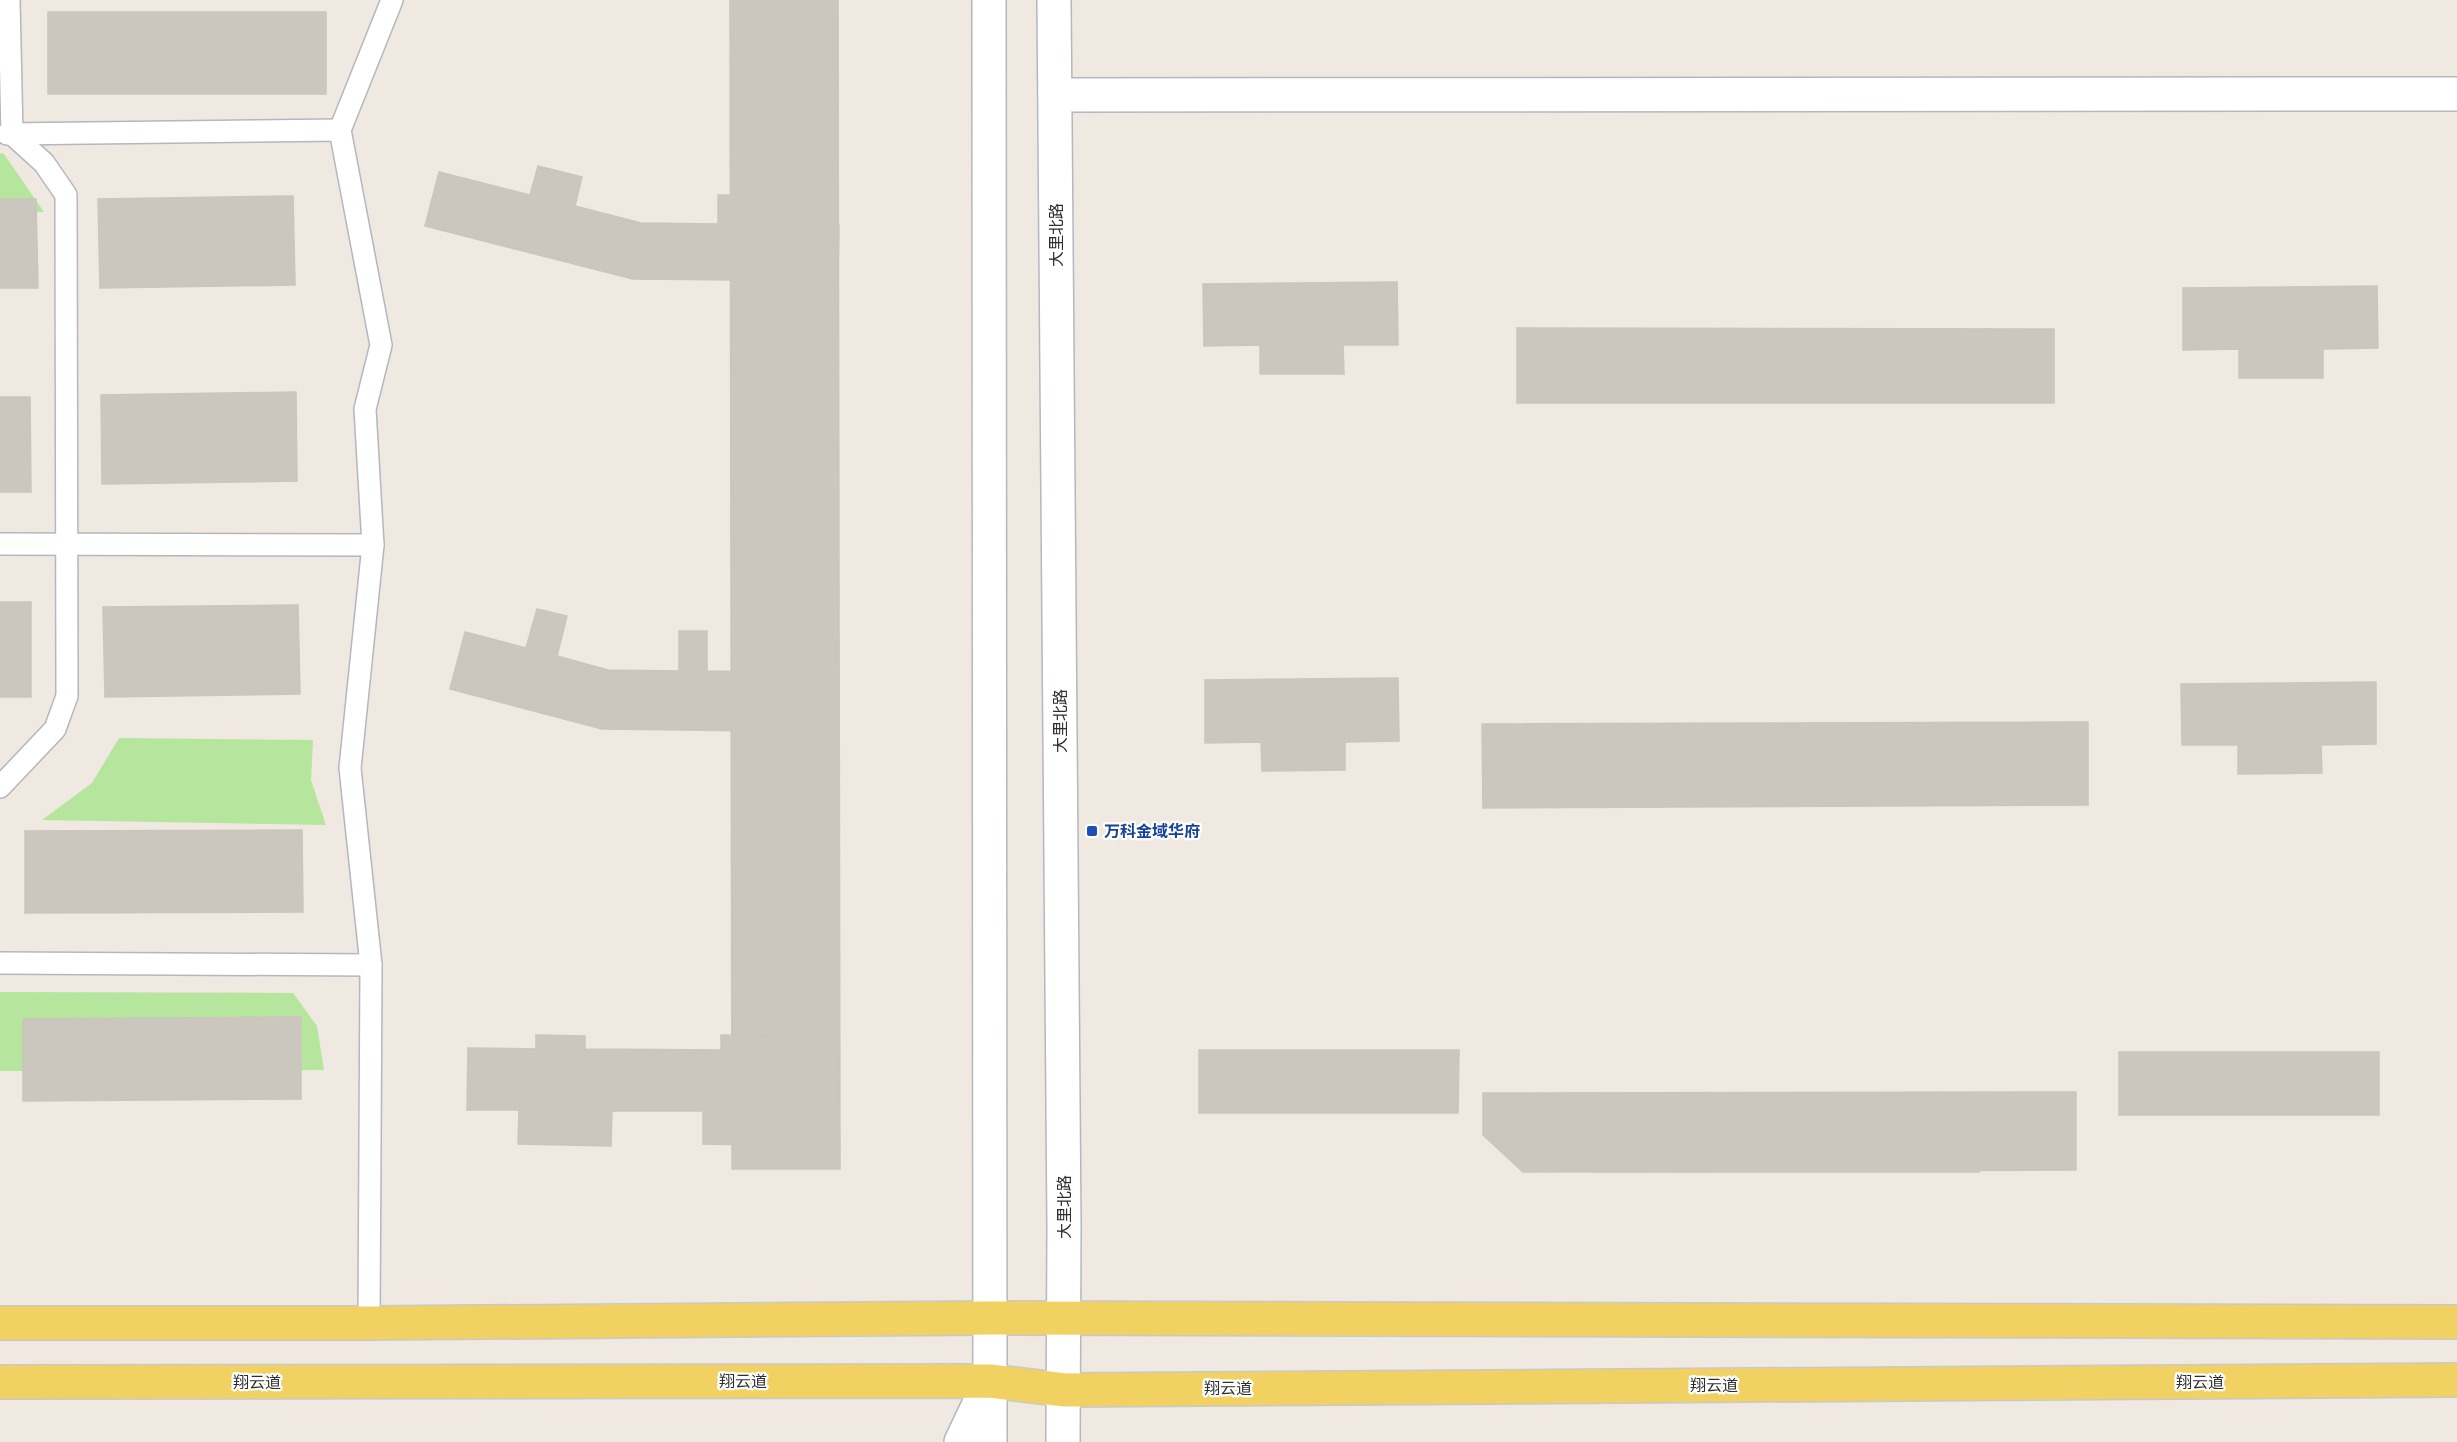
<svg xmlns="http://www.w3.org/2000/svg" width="2457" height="1442" font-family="Overpass,'Noto Sans SC',sans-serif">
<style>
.green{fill:#b6e59e}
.building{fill:#cbc7bf;stroke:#cbc5ba;stroke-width:1.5}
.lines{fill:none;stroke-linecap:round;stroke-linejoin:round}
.service-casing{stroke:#b4b7c1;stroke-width:24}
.minor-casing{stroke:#b4b7c1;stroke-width:36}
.secondary-casing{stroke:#b4b7c1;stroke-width:36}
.primary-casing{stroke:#c9c9c9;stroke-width:36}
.service{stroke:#fff;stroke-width:21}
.minor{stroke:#fff;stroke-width:33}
.secondary{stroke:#fff;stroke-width:33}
.primary{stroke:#f2d163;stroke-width:33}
.transit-dot{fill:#1a4fb4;stroke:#fff;stroke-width:2}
.labels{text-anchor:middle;stroke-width:4.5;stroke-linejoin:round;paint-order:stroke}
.street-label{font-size:16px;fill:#2e2e2e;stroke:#fff}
.transit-label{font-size:16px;font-weight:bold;fill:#164399;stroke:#fff;text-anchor:start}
</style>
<rect width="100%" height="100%" fill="#efe9e1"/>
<!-- green -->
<g class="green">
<path d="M0,153L4,154L44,212H0Z"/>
<path d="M119,738L313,740L311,780L326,825L42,820L92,783Z"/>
<path d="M0,992L293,993L317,1026L324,1070L0,1071Z"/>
</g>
<!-- building -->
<g class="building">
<path d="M730,0H838L840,1169H732Z"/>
<rect x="48" y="12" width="278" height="82"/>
<path d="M538,166L582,177L575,206L641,223L718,224V195H769L768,224L839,225L838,281L633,279L425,226L439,172L530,195Z"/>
<path d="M293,196L295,285L100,288L98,199Z"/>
<path d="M0,199H36L38,288H0Z"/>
<path d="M1397,282L1398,345H1343L1344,374H1260V345L1204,346L1203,284Z"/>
<path d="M2377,286L2378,348L2323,349V378H2239V349L2183,350V288Z"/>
<path d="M1517,328L2054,329V403H1517Z"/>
<path d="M296,392L297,481L102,484L101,395Z"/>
<path d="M0,397H30L31,492H0Z"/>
<rect x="0" y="602" width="31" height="95"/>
<path d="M298,605L300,694L105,697L103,607Z"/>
<path d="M537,609L567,616L557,656L608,670L679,671V631H707V671L759,672V731L602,729L450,689L465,632L526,648Z"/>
<path d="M1398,678L1399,741L1345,742V770L1262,771L1261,742L1205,743V680Z"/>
<path d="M2376,682V744L2321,745L2322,773L2238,774V745H2182L2181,684Z"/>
<path d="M2088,722V805L1483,808L1482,724Z"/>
<path d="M302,830L303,912L25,913V831Z"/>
<path d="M301,1017V1099L23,1101V1019Z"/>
<path d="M536,1035L585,1036V1049L721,1050V1035L770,1036V1051L839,1052L838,1113H792V1146L703,1144V1111H612L611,1146L518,1144L519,1110H467L468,1048L536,1049Z"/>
<path d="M1199,1050H1459L1458,1113H1199Z"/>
<rect x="2119" y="1052" width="260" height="63"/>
<path d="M2076,1092V1170L1523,1172L1483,1135V1093Z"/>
<path d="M1979,1111V1172H1592V1112Z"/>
</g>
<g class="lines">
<!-- service casing -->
<g class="service-casing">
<g id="service">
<path d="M7,134L340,130"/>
<path d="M0,544L373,545"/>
<path d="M0,787L55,729L67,696L66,195L44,163L12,134L9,0"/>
<path d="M0,963L371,965"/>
<path d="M369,1323L371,965L350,768L373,545L365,409L381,345L340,130L392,0"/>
</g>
</g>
<!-- minor casing -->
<g class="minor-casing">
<g id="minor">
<path d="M1055,95L2457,94"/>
<path d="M961,1442L990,1381"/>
</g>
</g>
<!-- secondary casing -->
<g class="secondary-casing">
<g id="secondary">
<path d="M989,0L990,1442"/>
<path d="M1054,0L1064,1226L1063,1442"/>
</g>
</g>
<!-- primary casing -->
<g class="primary-casing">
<g id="primary">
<path d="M0,1323H369L990,1318L2457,1322"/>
<path d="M0,1382L990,1381L1065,1390L2457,1380"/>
</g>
</g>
<!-- service -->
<use href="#service" class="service"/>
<!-- minor -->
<use href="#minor" class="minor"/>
<!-- secondary -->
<use href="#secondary" class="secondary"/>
<!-- primary -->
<use href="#primary" class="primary"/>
</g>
<!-- markers -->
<rect class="transit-dot" x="1086" y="825" width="12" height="12" rx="3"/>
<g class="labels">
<!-- street labels -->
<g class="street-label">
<text transform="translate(1056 235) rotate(-90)" y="6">大里北路</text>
<text transform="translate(1060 721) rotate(-90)" y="6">大里北路</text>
<text transform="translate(1064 1207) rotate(-90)" y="6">大里北路</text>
<text x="743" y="1387">翔云道</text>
<text x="257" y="1388">翔云道</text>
<text x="2200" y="1388">翔云道</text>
<text x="1714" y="1391">翔云道</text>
<text x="1228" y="1394">翔云道</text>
</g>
<!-- transit labels -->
<g class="transit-label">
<text x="1104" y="837">万科金域华府</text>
</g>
</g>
</svg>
